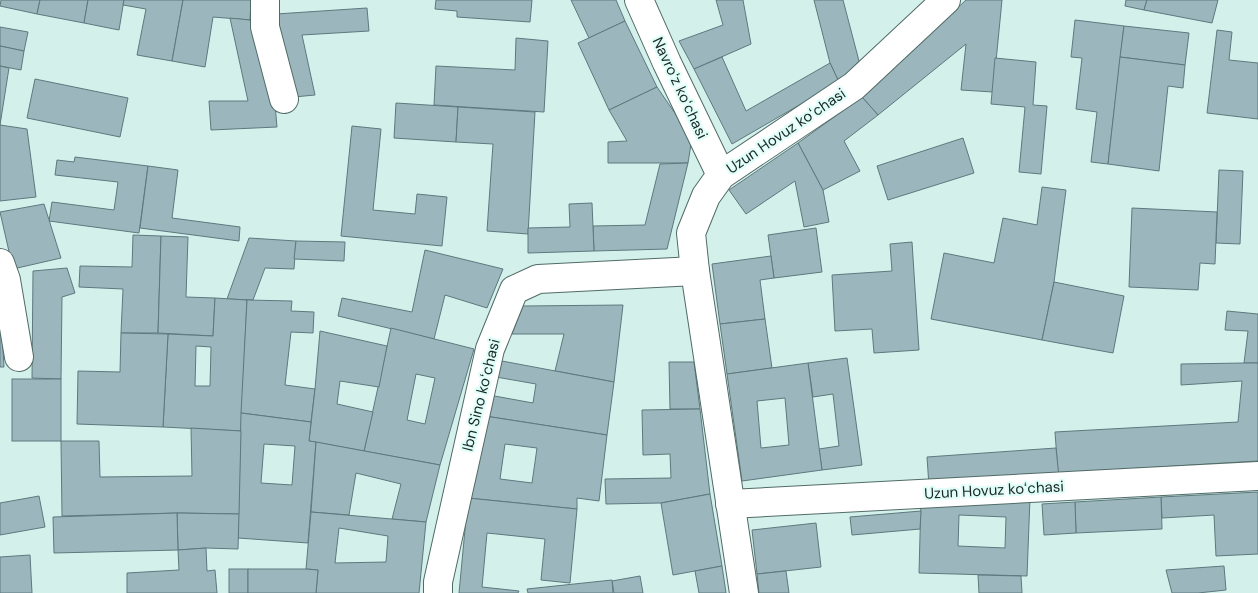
<svg xmlns="http://www.w3.org/2000/svg" width="1258" height="593" font-family="'DM Sans',sans-serif">
<style>
.building{fill:#9bb7bd;stroke:#5e797e;fill-rule:evenodd}
.lines{fill:none;stroke-linecap:round;stroke-linejoin:round}
.street-casing{stroke:#516b67;stroke-width:30}
.street{stroke:#fff;stroke-width:28}
.labels{text-anchor:middle;stroke-width:4.5;stroke-linejoin:round;paint-order:stroke}
.street-label{font-size:15px;fill:#1c2724;stroke:#e0fef8}
</style>
<rect width="100%" height="100%" fill="#d3f0eb"/>
<!-- building -->
<g class="building">
<path d="M1,0H40L37,14L0,6Z"/>
<path d="M40,0H88L84,23L37,14Z"/>
<path d="M88,0H124L119,30L84,23Z"/>
<path d="M124,0H183L172,61L137,55L146,9L123,5Z"/>
<path d="M183,0H251L250,20L213,17L205,67L172,61Z"/>
<path d="M436,0H532L530,22L457,17V11L435,9Z"/>
<path d="M571,0H616L625,21L589,38Z"/>
<path d="M716,0H743L751,44L694,69L679,41L723,25Z"/>
<path d="M814,0H843L859,61L839,82L830,63Z"/>
<path d="M966,0H1002L993,92L961,90L966,44L878,115L862,97Z"/>
<path d="M1126,0H1147L1144,10L1125,6Z"/>
<path d="M1147,0H1218L1212,23L1144,10Z"/>
<path d="M367,8L369,31L302,35L315,95L294,97L276,14Z"/>
<path d="M230,18L250,20L275,104L277,127L211,130L209,101H248Z"/>
<path d="M1075,20L1124,26L1108,164L1091,162L1097,112L1076,109L1082,58L1071,57Z"/>
<path d="M625,21L657,87L609,110L578,43Z"/>
<path d="M1124,26L1189,33L1185,65L1120,57Z"/>
<path d="M0,27L28,32L24,51L0,46Z"/>
<path d="M1217,30L1232,32L1229,60L1258,63V119L1207,113Z"/>
<path d="M516,38L548,41L544,112L434,105L436,66L515,70Z"/>
<path d="M0,46L24,51L21,70L0,66Z"/>
<path d="M722,57L746,111L830,63L839,82L732,144L694,69Z"/>
<path d="M1120,57L1185,65L1183,88L1168,86L1159,171L1108,164Z"/>
<path d="M995,58L1036,62L1033,105L1047,106L1041,174L1019,172L1025,107L991,104Z"/>
<path d="M0,66L9,68L0,125Z"/>
<path d="M35,79L128,98L120,137L27,118Z"/>
<path d="M657,87L692,138L688,163H608V142L627,141L609,110Z"/>
<path d="M862,97L878,115L844,141L860,171L823,190L798,143Z"/>
<path d="M396,103L458,107L456,142L394,138Z"/>
<path d="M458,107L535,112L528,234L487,231L493,144L456,142Z"/>
<path d="M0,125L27,129L36,197L0,201Z"/>
<path d="M352,126L381,129L373,210L415,214L417,194L447,197L442,246L341,236Z"/>
<path d="M963,138L974,173L888,200L877,166Z"/>
<path d="M798,143L823,190L829,222L804,227L795,181L746,214L729,190Z"/>
<path d="M75,157L148,166L139,233L49,221L52,202L114,210L118,182L55,175L57,160L74,162Z"/>
<path d="M688,163L667,249L594,251L593,226L645,225L660,164Z"/>
<path d="M148,166L178,170L172,218L240,227L239,241L140,228Z"/>
<path d="M1219,170L1243,171L1240,244L1216,243Z"/>
<path d="M1042,187L1066,190L1054,282L1042,340L931,319L944,253L994,263L1003,218L1037,225Z"/>
<path d="M592,203L594,251L528,253V228L570,227L569,204Z"/>
<path d="M44,204L61,258L13,269L0,212Z"/>
<path d="M1132,208L1217,212L1215,264L1200,263L1198,290L1129,287Z"/>
<path d="M816,228L822,272L774,278L768,235Z"/>
<path d="M133,235L161,236L158,333H121L123,289L79,287L80,266L132,267Z"/>
<path d="M161,236L188,237L186,297L215,298L213,336L158,333Z"/>
<path d="M249,238L296,241L294,269L265,268L253,300L227,299Z"/>
<path d="M296,241L345,242L344,261L294,259Z"/>
<path d="M912,242L919,350L874,353L872,329L835,331L832,275L892,271L890,244Z"/>
<path d="M425,250L503,269L487,308L445,295L434,339L338,316L342,298L412,312Z"/>
<path d="M771,256L774,278L760,280L765,319L720,324L712,264Z"/>
<path d="M67,268L75,293L62,297L61,379L32,378L33,271Z"/>
<path d="M1054,282L1124,296L1113,353L1042,340Z"/>
<path d="M0,298L4,367H0Z"/>
<path d="M215,298L247,300L241,431L163,427L168,334L213,336ZM196,346L211,347L210,386H195Z"/>
<path d="M247,300L292,301L291,311L314,312L313,333L291,332L285,385L315,389L311,422L241,413Z"/>
<path d="M623,305L614,382L555,371L564,334H512L523,306Z"/>
<path d="M1227,311L1258,314V363H1244L1248,331L1225,330Z"/>
<path d="M765,319L772,368L727,374L720,324Z"/>
<path d="M391,328L474,349L440,465L364,451ZM416,374L435,378L425,424L407,420Z"/>
<path d="M320,331L387,346L379,387L340,381L337,404L373,412L364,451L309,441L315,389Z"/>
<path d="M121,333L168,334L163,427L77,424L78,371L120,372Z"/>
<path d="M847,358L862,465L822,470L819,449L839,446L833,394L813,397L808,363Z"/>
<path d="M502,361L614,382L607,435L485,416L489,395L533,403L536,384L496,377Z"/>
<path d="M669,362H694L700,409H670Z"/>
<path d="M808,363L822,470L742,481L727,374ZM785,398L789,445L761,448L757,401Z"/>
<path d="M1244,363H1258V461L1058,473L1055,432L1238,422L1242,381L1181,385V364Z"/>
<rect x="12" y="379" width="49" height="62"/>
<path d="M700,409L710,494L661,503L606,504L605,479L671,478L670,454L643,455L642,410Z"/>
<path d="M241,413L311,422L309,441L316,442L308,543L238,538ZM264,444L295,446L292,485L261,483Z"/>
<path d="M485,416L607,435L599,501L577,498V509L468,498ZM505,444L537,448L532,483L500,479Z"/>
<path d="M191,428L241,431L239,514L177,513L62,516L61,441H99L100,477L192,476Z"/>
<path d="M316,442L440,465L426,522L392,519L401,484L356,473L349,515L311,512Z"/>
<path d="M1056,448L1059,477L929,486L927,457Z"/>
<path d="M1258,492V554L1216,556L1214,515L1162,518L1161,497Z"/>
<path d="M710,494L722,566L673,575L661,503Z"/>
<path d="M39,496L45,527L0,535V503Z"/>
<path d="M1161,497L1162,529L1076,533L1075,502Z"/>
<path d="M468,498L577,509L570,583L541,580L545,539L487,533L482,587L519,591L518,593H459Z"/>
<path d="M1030,498L1027,576L919,573L921,499ZM959,515L1006,517L1005,548L958,546Z"/>
<path d="M1075,502L1076,533L1044,535L1042,504Z"/>
<path d="M921,511L920,529L852,535L850,517Z"/>
<path d="M311,512L426,522L419,593H316L318,570L306,569ZM339,528L388,536L386,562L335,563Z"/>
<path d="M177,513L239,514L238,549L206,548L178,550Z"/>
<path d="M177,513L178,550L54,553L53,517Z"/>
<path d="M816,523L821,567L757,574L752,530Z"/>
<path d="M206,548L207,571L215,570L217,593H127V573L179,570L178,550Z"/>
<path d="M30,555L32,593H0V557Z"/>
<path d="M722,566L726,593H699L695,571Z"/>
<path d="M1224,566L1226,590L1198,593H1172L1166,570Z"/>
<rect x="229" y="569" width="19" height="24"/>
<path d="M248,569H306L318,570L316,593H248Z"/>
<path d="M786,571L789,593H759L757,574Z"/>
<path d="M978,575L1021,576L1022,593H979Z"/>
<path d="M640,576L643,593H614L612,581Z"/>
<path d="M612,580L613,593H528L527,589Z"/>
</g>
<g class="lines">
<!-- street casing -->
<g class="street-casing">
<g id="street">
<path d="M265,0V27L284,99"/>
<path d="M639,0L667,63L721,175"/>
<path d="M0,263L6,280L19,357"/>
<path d="M730,504L1258,476"/>
<path d="M438,593V582L490,349L514,290L538,279L695,271"/>
<path d="M744,593L695,271L691,233L706,196L721,175L854,86L946,0"/>
</g>
</g>
<!-- street -->
<use href="#street" class="street"/>
</g>
<g class="labels">
<!-- street labels -->
<g class="street-label">
<text transform="translate(680 88) rotate(65)" y="5">Navroʻz koʻchasi</text>
<text transform="translate(786 131) rotate(-34)" y="5">Uzun Hovuz koʻchasi</text>
<text transform="translate(481 395) rotate(-76)" y="5">Ibn Sino koʻchasi</text>
<text transform="translate(994 490) rotate(-3)" y="5">Uzun Hovuz koʻchasi</text>
</g>
</g>
</svg>
